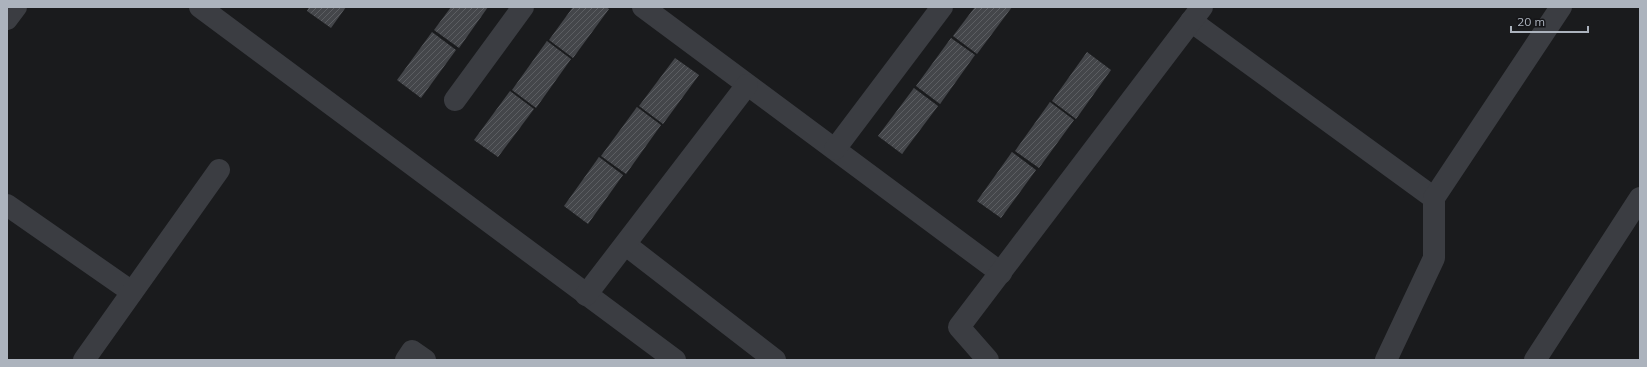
<svg xmlns="http://www.w3.org/2000/svg" width="1647" height="367" font-family="Mulish,sans-serif">
<style>
.building{fill:url(#building-hatch)}
.lines{fill:none;stroke-linecap:round;stroke-linejoin:round}
.minor{stroke:#3b3d42;stroke-width:22}
</style>
<defs>
<pattern id="building-hatch" width="6" height="6" patternUnits="userSpaceOnUse"><rect width="6" height="6" fill="#44464a"/><path d="M-1 1l2-2M0 6l6-6M5 7l2-2" fill="none" stroke="#5c5e62"/></pattern>
</defs>
<rect width="100%" height="100%" fill="#1a1b1d"/>
<!-- building -->
<g class="building">
<path d="M309,7H346L331,28L307,11Z"/>
<path d="M451,7H488L459,48L434,30Z"/>
<path d="M573,7H606L609,9L573,58L549,40Z"/>
<path d="M975,7H1012L977,54L953,36Z"/>
<path d="M432,32L456,50L421,98L397,80Z"/>
<path d="M951,38L975,55L940,104L916,86Z"/>
<path d="M547,41L571,59L536,108L512,90Z"/>
<path d="M1087,52L1111,70L1076,119L1052,101Z"/>
<path d="M675,58L699,75L663,124L639,106Z"/>
<path d="M914,88L938,106L902,154L878,136Z"/>
<path d="M510,91L534,109L498,157L474,140Z"/>
<path d="M1050,102L1074,120L1039,168L1015,151Z"/>
<path d="M637,107L661,125L626,174L601,156Z"/>
<path d="M1012,152L1036,170L1001,218L977,201Z"/>
<path d="M599,157L623,175L588,224L564,206Z"/>
</g>
<g class="lines">
<!-- minor -->
<g class="minor">
<path d="M200,7L675,360"/>
<path d="M643,7L1001,273"/>
<path d="M7,19L16,7"/>
<path d="M1191,21L1434,198"/>
<path d="M455,100L523,7"/>
<path d="M835,149L942,7"/>
<path d="M7,205L132,292"/>
<path d="M626,245L775,360"/>
<path d="M586,295L747,85"/>
<path d="M84,360L219,170"/>
<path d="M406,360L412,351L425,360"/>
<path d="M988,360L959,327L1202,7"/>
<path d="M1386,360L1434,258V198L1561,7"/>
<path d="M1535,360L1640,198"/>
</g>
</g>
<!-- border -->
<rect width="1647" height="367" fill="none" stroke="#acb3bd" stroke-width="16"/>
<!-- scale -->
<path d="M1511 26v6h77v-6" fill="none" stroke="#acb3bd" stroke-width="2"/>
<text x="1517" y="26" font-size="12" fill="#acb3bd" stroke="#151518" stroke-width="3" paint-order="stroke">20 m</text>
</svg>
